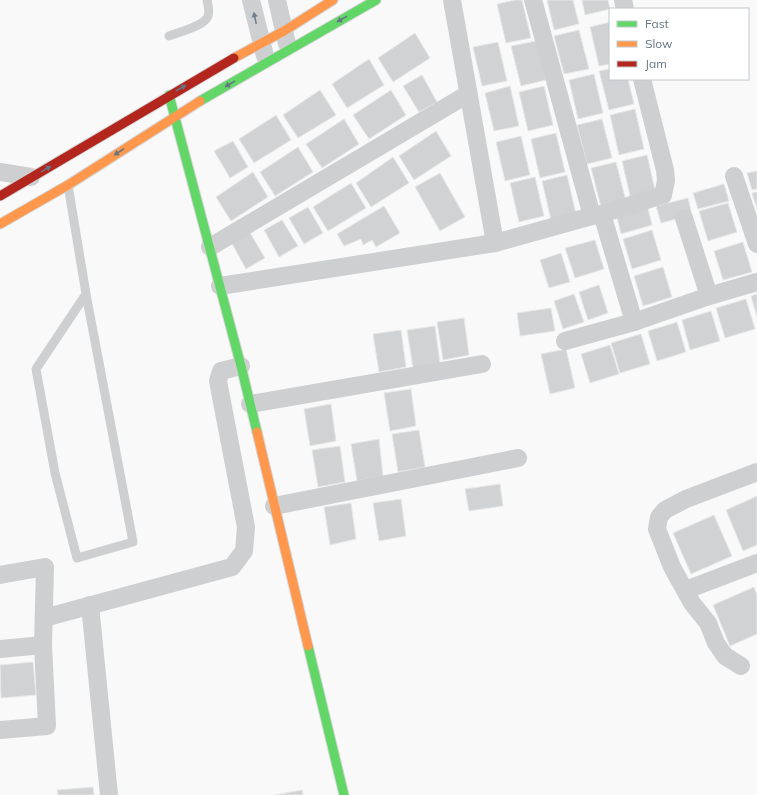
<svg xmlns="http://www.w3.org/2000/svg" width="757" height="795" font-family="Mulish,sans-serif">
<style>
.building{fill:#d0d2d3;stroke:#e8e8e8}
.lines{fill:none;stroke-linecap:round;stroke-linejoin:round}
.fast-casing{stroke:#d5d6d7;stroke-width:11}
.slow-casing{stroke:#d5d6d7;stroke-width:11}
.jam-casing{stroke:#d5d6d7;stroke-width:11}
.lane{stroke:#cecfd0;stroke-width:9}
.street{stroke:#cecfd0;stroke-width:18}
.fast{stroke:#63d668;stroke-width:9}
.slow{stroke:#ff974d;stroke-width:9}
.jam{stroke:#b3261e;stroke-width:9}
.oneway{fill:#707f8b}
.oneway2{fill:#657683}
</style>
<rect width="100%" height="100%" fill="#f9f9f9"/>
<!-- building -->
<g class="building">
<path d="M515,0H522L531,38L506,43L497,4Z"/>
<path d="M547,0H573L579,24L554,30Z"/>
<path d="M582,0H608L610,9L585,15Z"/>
<path d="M610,22V64L599,66L590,27Z"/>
<path d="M579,30L589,69L564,74L554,36Z"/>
<path d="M415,33L430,58L393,82L378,58Z"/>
<path d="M536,41L546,80L521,86L511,46Z"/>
<path d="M498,42L507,81L482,86L473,47Z"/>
<path d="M369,59L384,85L347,108L332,84Z"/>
<path d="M610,69V79H628L634,104L609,110L599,71Z"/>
<path d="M594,74L603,113L578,119L569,80Z"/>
<path d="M422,75L437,102L419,112L403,86Z"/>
<path d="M510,86L519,126L494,131L485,93Z"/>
<path d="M544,86L553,125L528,131L519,92Z"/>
<path d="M320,90L336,115L298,138L283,115Z"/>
<path d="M391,90L406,115L369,139L353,115Z"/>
<path d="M635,109L644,149L619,155L610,115Z"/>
<path d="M276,115L291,140L254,163L239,139Z"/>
<path d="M344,119L359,144L322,168L306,144Z"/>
<path d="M602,119L612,158L587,164L577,125Z"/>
<path d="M436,131L451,156L414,180L399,156Z"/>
<path d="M556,133L565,172L540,178L531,139Z"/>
<path d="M521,136L530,175L505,181L496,142Z"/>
<path d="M233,141L248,167L230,178L214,151Z"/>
<path d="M298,147L313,172L275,196L260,172Z"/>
<path d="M647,155L656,194L631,200L622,161Z"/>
<path d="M393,157L409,183L371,207L356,183Z"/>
<path d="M616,162L626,201L601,207L591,168Z"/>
<path d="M757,171V189L752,190L747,173Z"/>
<path d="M253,172L268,197L231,221L216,197Z"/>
<path d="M440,173L465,217L440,231L415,187Z"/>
<path d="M567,175L576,214L551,220L542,181Z"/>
<path d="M535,177L544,216L519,222L510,183Z"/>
<path d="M351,183L366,208L328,231L313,207Z"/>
<path d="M724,184L729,201L698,209L693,193Z"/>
<path d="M757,192V209L752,193Z"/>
<path d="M688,198L692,215L661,223L656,206Z"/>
<path d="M728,203L737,232L708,241L699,211Z"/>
<path d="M384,206L400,233L376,247L372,240L363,245L361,239L344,246L337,234Z"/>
<path d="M308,207L323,233L304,244L289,218Z"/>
<path d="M648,208L652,225L621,234L617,217Z"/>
<path d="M282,220L298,246L279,257L264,230Z"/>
<path d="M652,230L661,260L632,269L623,239Z"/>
<path d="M249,231L265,258L246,269L231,242Z"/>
<path d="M595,240L604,269L575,278L565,248Z"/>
<path d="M743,242L752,272L723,280L714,251Z"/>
<path d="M561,253L570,282L549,288L540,260Z"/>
<path d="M663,267L672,297L643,306L634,276Z"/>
<path d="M599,285L608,313L588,320L579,292Z"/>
<path d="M574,294L584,322L563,329L554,301Z"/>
<path d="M757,294V317L751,296Z"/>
<path d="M746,299L755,329L725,338L716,308Z"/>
<path d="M551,308L555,331L520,336L517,313Z"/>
<path d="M711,311L720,341L690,350L682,320Z"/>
<path d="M464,318L469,355L443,360L437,322Z"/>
<path d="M677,322L686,352L657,361L648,331Z"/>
<path d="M435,326L440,363L413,368L407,330Z"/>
<path d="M401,330L406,367L379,372L373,334Z"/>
<path d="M641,334L650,364L620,373L611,343Z"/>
<path d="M610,345L619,374L590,383L581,354Z"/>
<path d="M566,349L575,388L550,394L541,354Z"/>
<path d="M411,389L416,426L390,431L384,393Z"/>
<path d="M331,404L336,441L310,446L304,409Z"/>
<path d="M419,430L425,467L398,472L392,434Z"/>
<path d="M379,439L383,476L357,481L351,444Z"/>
<path d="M340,446L345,482L318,487L312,450Z"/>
<path d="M500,484L503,506L469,511L465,489Z"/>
<path d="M757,496V545L743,551L726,510Z"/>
<path d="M401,499L406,536L379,541L373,503Z"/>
<path d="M351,503L356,539L330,545L324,507Z"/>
<path d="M714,515L732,556L691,574L673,533Z"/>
<path d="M754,587L757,595V634L730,646L713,605Z"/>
<path d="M33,662L36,695L1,698L0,665Z"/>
<path d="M93,787L94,795H58L57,790Z"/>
<path d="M302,790L303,795H274Z"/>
</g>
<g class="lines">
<!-- fast casing -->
<g class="fast-casing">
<g id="fast">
<path d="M169,95L241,366L257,432"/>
<path d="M200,101L376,0"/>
<path d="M308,646L344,795"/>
</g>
</g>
<!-- slow casing -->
<g class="slow-casing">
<g id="slow">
<path d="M234,58L284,31L333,0"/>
<path d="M0,224L68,185L200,101"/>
<path d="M257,432L308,646"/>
</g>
</g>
<!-- jam casing -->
<g class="jam-casing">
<path id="jam" d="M0,196L234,58"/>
</g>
<!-- lane -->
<g class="lane">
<path d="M169,36C179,32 205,26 208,16C210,11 208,5 207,0"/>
<path d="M68,185L86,294L133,542L77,558L55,473L36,369L86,294"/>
</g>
<!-- street -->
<g class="street">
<path d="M251,0L265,56"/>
<path d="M277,0L287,44"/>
<path d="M452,0L495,243"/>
<path d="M533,0L592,216"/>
<path d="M623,0L625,9"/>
<path d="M0,172L31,177"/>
<path d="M734,176L757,244"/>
<path d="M602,214L634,322L709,296L757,282"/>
<path d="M684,218L709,296"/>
<path d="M210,247L468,94"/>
<path d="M220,286L495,243L592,216L602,214L663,195L666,181L665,170L642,79"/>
<path d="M565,341L634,322"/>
<path d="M250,404L482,364"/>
<path d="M274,506L518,458"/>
<path d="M0,575L45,567L43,645"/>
<path d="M686,590L757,563"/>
<path d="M90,605L109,795"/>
<path d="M44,618L232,567L244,551L246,527L218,381L221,371L241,366"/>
<path d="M0,649L43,645L47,726L0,730"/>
<path d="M741,666L725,656L716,643L708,623L692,603L672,567L657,529L659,517L665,510L686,499L757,472"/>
</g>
<!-- fast -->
<use href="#fast" class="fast"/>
<!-- slow -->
<use href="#slow" class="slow"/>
<!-- jam -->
<use href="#jam" class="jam"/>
</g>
<!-- one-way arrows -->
<defs><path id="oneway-solid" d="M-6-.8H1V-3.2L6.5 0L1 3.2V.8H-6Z"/></defs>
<use class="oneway" href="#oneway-solid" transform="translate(255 18) rotate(-102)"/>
<g class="oneway2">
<use href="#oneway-solid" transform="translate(342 19) rotate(151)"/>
<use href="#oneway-solid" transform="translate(230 84) rotate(149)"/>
<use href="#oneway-solid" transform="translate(181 88) rotate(-30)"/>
<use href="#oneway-solid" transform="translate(119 152) rotate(147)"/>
<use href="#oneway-solid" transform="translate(46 169) rotate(-31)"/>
</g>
<!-- legend -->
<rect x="609" y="8" width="140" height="72" fill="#ffffff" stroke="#c1c8cd"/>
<rect x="617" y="21" width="20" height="6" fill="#63d668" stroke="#c1c8cd"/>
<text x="645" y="28" font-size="12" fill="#657683">Fast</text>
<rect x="617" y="41" width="20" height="6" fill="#ff974d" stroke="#c1c8cd"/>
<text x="645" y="48" font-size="12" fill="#657683">Slow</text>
<rect x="617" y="61" width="20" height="6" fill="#b3261e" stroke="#c1c8cd"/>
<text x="645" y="68" font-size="12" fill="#657683">Jam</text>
</svg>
